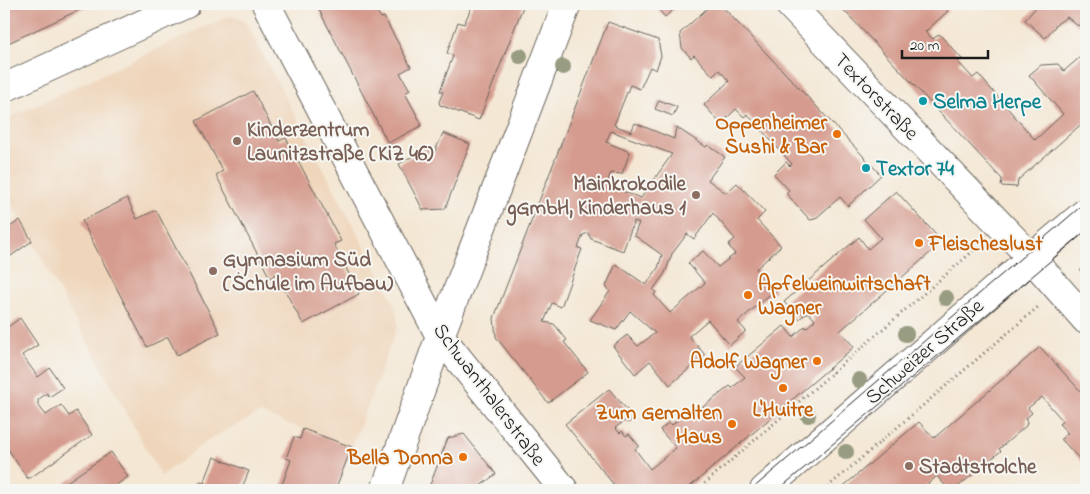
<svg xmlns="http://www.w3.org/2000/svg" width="1090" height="494" font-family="'Indie Flower',sans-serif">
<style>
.built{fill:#efd6bb}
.building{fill:#d59b8e;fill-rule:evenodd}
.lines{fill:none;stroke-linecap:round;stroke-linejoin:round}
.minor-casing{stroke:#68635c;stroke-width:30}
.tertiary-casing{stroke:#68635c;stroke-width:30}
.path{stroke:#68635c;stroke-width:3;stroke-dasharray:1 4;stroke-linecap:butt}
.minor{stroke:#fff;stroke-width:28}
.tertiary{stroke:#fff;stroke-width:28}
.tram{stroke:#1c1c1c;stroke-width:1}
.tree{fill:#989c80}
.culture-dot{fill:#0f9aa8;stroke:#f6f6f2;stroke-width:2}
.food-dot{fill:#e8710a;stroke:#f6f6f2;stroke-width:2}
.education-dot{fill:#8d6e63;stroke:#f6f6f2;stroke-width:2}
.labels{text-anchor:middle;stroke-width:4;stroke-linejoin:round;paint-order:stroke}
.street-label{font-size:21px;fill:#1c1c1c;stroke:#f6f6f2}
.culture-label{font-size:21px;font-weight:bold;fill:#0d838f;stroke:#f6f6f2;text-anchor:start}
.food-label{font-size:21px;font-weight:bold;fill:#c56008;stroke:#f6f6f2;text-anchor:end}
.education-label{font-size:21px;font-weight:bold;fill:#785e54;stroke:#f6f6f2;text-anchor:start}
</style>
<rect width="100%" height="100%" fill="#f6f6f2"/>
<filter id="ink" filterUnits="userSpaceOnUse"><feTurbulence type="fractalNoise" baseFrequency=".02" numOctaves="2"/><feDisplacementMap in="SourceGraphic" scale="10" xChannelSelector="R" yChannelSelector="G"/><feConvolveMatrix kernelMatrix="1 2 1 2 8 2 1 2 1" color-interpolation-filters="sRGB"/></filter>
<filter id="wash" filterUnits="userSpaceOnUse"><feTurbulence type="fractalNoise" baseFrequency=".0096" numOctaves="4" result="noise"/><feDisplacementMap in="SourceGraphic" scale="20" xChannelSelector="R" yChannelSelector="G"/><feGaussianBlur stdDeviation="1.12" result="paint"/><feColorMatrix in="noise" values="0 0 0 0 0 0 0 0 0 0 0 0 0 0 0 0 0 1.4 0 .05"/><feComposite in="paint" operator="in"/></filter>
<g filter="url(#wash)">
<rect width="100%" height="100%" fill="#f4e7d4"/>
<!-- built -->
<path class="built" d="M234,16L238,17L247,24L393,301L396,310L398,325L352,447L260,413L207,441L161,476L4,190V120L226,17Z"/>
<g id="blocks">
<!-- building -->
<g class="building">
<path d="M4,4H92L4,45Z"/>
<path d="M316,4H378L380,7L377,11L381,18L384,17L411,67L400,73L410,90L405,93L421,123V126L388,143Z"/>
<path d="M473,4H524L479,120L440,105L439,102L443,92L440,91L453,56L447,53L458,22L464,24Z"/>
<path d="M649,4H680L665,17L656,7Z"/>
<path d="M712,4H720L881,175L848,206L840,197L815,219L810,220L786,193L789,190L774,174L786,162L790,166L792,164L747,114L744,117L736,109L721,124L704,105L729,81L719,70L713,76L694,55L691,58L682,48L680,33Z"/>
<path d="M838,4H941L948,11L925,32L933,39L939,34L962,59L958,62L973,78L978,74L1035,140L1063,114L1029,75L1041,65L1058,64L1064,71L1086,52V120L1018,180L1017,187L1001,186L1002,179Z"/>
<path d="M1039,4H1086V17L1078,26L1067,17L1058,23L1045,38L1025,20Z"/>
<path d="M608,22L658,40L661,56L656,70L650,67L640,89L630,85L614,125L631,132L635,123L674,139L676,127L706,147L708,145L725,157L708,180L726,193L737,183L765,212L757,220L781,246L756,269L775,290L738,322L746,331L730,345L708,320L689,336L705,355L670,385L650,361L635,374L613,346L627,335L638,346L655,333L630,311L616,330L590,320L610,291L606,286L616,264L646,285L658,268L662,255L634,235L639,223L634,221L623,251L591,239L588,233L583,235L578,248L582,249L561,307L552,303L544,322L554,324L567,340L564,342L588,372L548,403L496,337L494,318ZM611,131L672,154L641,198L606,185L611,173L622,174L630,152L606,142ZM713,213L735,239L728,245L735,254L718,267L703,251L688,263L705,283L670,313L654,295L656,292L653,290L665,273L672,254L687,234L694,239Z"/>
<path d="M253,91L279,141L286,138L341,241L334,244L359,294L303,324L276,274L270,278L216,175L223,171L196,121Z"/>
<path d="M659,100L677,107L673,116L655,109Z"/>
<path d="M443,133L470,144L445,209L423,210L399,164L429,147L432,153L435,151Z"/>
<path d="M896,191L937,236L938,246L840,331L854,347L686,490H618L565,424L609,389L634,418L628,423L626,420L615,428L620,433L622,431L626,436L629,434L639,446L635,449L650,469L676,448L660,430L669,422L672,425L690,409L694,414L730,386L732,388L745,377L735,367L784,326L793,337L805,326L806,328L815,320L808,312L799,319L784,302L859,237L868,249L881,238L864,219Z"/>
<path d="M127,198L137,219L156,210L220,333L177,355L168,337L147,347L82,221Z"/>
<path d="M20,220L32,241L4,261V231Z"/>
<path d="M20,318L38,345L22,355L38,377L50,368L63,388L49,397L47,393L38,400V405L46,415L61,405L69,416L76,411L92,435L30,478H27L4,443V330Z"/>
<path d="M1040,347L1086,397V466L1061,439L1068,433L1059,424L1063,421L1042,397L1028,408L1032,413L1025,419L1027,422L1026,426L999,449L1001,451L954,490H949L937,476L921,490H839L919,422L934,438Z"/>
<path d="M303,429L352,447L335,490H280L291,460L286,458L294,437L300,439Z"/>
<path d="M464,434L496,474L475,490H428L448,438Z"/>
<path d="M111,452L128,477L109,490H55Z"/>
<path d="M214,457L249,471L241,490H195L199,483L201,482L204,483Z"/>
</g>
</g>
</g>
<g filter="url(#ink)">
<use href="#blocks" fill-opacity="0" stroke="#68635c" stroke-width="1"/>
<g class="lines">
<!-- minor casing -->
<g class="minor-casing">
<g id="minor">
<path d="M266,4L440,336L564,490"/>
<path d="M789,4L1026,252L1086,320"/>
<path d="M4,88L186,4"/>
<path d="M385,490L440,336L567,4"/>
</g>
</g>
<!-- tertiary casing -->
<g class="tertiary-casing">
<path id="tertiary" d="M764,490L1031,258L1086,212"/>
</g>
<!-- path -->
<g class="path">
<path d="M1081,271L1086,266"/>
<path d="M829,368L833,373"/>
<path d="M697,490L980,245"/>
<path d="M824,490L1038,307"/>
</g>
<!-- minor -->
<use href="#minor" class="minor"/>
<!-- tertiary -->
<use href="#tertiary" class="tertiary"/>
<!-- tram -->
<g class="tram">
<path d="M751,490L1086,202"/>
<path d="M778,490L1086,231"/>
</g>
</g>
<!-- trees -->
<g class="tree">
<circle cx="520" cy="56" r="8"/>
<circle cx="563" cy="67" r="8"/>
<circle cx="946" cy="298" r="8"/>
<circle cx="906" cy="334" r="8"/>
<circle cx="859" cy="380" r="8"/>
<circle cx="808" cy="415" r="8"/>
<circle cx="846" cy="452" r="8"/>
</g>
</g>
<!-- markers -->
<g class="culture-dot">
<circle cx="923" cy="101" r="5"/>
<circle cx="866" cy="168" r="5"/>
</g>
<g class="food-dot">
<circle cx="837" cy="134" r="5"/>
<circle cx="919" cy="243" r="5"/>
<circle cx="748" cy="295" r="5"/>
<circle cx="817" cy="361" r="5"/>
<circle cx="783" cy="388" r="5"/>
<circle cx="732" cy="424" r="5"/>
<circle cx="463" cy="457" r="5"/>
</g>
<g class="education-dot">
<circle cx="237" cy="141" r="5"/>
<circle cx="696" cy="195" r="5"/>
<circle cx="213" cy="271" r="5"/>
<circle cx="909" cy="466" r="5"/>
</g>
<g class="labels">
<!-- street labels -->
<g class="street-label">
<text transform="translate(877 96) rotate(46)" y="7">Textorstraße</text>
<text transform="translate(924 351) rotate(-41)" y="7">Schweizer Straße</text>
<text transform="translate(490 394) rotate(53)" y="7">Schwanthalerstraße</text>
</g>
<!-- culture labels -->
<g class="culture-label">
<text x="933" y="108">Selma Herpe</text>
<text x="876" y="175">Textor 74</text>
</g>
<!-- food labels -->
<g class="food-label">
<text x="827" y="129">Oppenheimer<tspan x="827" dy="24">Sushi &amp; Bar</tspan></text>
<text x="929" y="250" text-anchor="start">Fleischeslust</text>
<text x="758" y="290" text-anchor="start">Apfelweinwirtschaft<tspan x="758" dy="24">Wagner</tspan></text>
<text x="807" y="368">Adolf Wagner</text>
<text x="783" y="416" text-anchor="middle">L'Huitre</text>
<text x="722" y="419">Zum Gemalten<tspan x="722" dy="24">Haus</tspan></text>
<text x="453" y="464">Bella Donna</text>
</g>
<!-- education labels -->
<g class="education-label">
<text x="247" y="136">Kinderzentrum<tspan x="247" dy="24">Launitzstraße (KiZ 46)</tspan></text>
<text x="686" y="190" text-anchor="end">Mainkrokodile<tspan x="686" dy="24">gGmbH, Kinderhaus 1</tspan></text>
<text x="223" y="266">Gymnasium Süd<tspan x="223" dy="24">(Schule im Aufbau)</tspan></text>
<text x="919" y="473">Stadtstrolche</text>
</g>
</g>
<!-- margin -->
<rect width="1090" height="494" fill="none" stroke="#f6f6f2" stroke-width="20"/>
<!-- scale -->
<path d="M902 50v8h86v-8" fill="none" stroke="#1c1c1c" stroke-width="2.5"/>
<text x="910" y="50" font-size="15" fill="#1c1c1c" stroke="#f6f6f2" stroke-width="4" paint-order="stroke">20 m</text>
</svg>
